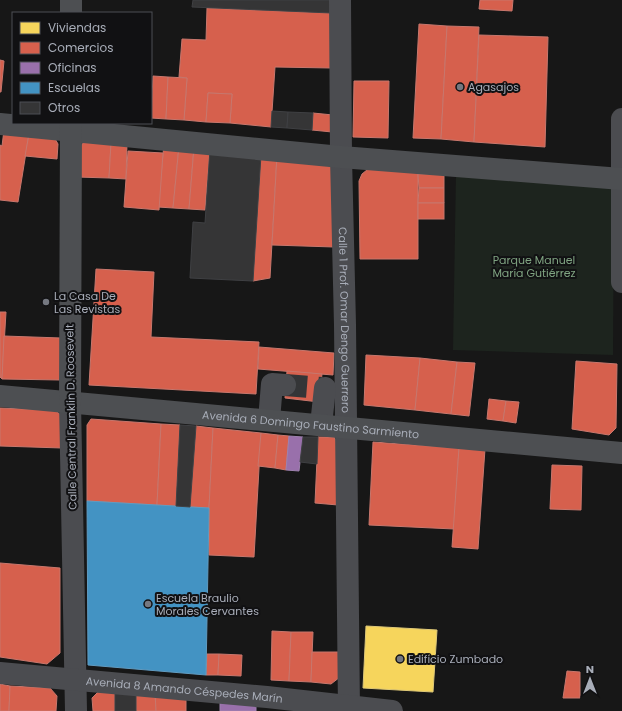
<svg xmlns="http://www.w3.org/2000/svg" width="622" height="711" font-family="Poppins,sans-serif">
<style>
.green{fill:#1d241e}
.homes{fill:#f6d55c;stroke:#dfc978}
.shops{fill:#d6604d;stroke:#c8776d}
.offices{fill:#9970ab;stroke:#9e82af}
.schools{fill:#4393c3;stroke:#619bc0}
.building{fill:#353536;stroke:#3f4043}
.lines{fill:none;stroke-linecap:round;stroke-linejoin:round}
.minor-tunnel{stroke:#343537;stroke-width:22;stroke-dasharray:22 11;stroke-linecap:butt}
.minor{stroke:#4b4c50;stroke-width:22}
.major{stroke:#4d4f52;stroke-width:22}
.poi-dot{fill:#757880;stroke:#111113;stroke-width:1.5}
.labels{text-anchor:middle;stroke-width:4;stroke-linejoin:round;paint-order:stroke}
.poi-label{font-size:11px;fill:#a8adb8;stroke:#111113;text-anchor:start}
.park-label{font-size:11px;fill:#7fa381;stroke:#111113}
.street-label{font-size:11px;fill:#a8adb8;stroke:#111113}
</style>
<rect width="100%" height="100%" fill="#171717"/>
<!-- green -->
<path class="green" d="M456,173L614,183L613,355L453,350Z"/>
<!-- homes -->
<path class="homes" d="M366,626L437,630L433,692L363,688Z"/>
<!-- shops -->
<g class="shops">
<path d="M480,0H513L512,11L479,9Z"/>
<path d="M207,8L331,13V68L275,67L271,127L230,123L232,94L208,93L206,122L184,120L187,78L179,77L182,39L206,40Z"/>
<path d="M419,24L447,26L441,139L413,138Z"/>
<path d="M447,26L479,27L474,142L441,139Z"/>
<path d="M479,35L548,37L545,147L474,142Z"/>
<path d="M0,60L4,61L1,92H0Z"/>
<path d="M153,76L168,77L166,119L151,118Z"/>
<path d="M168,77L187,78L184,120L166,119Z"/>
<path d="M354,81H389L388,138L353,137Z"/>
<path d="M208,93L232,94L230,123L206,122Z"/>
<path d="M313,113L333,115L332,132L312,130Z"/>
<path d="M4,130L29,134L18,202L0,200V145L2,146Z"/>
<path d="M29,134L54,137L58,144L57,159L25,156Z"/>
<path d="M85,141L111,143L109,178L77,177L78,149Z"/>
<path d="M111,143H127L126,179L109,178Z"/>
<path d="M164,144L179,146L173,208L158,207Z"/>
<path d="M179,146L194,147L189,209L173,208Z"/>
<path d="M194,147L210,149L205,210L189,209Z"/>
<path d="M128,151L163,153L159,210L124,207Z"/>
<path d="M261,155H277L270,278L253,281Z"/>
<path d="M277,155L337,168L334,247L272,245Z"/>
<path d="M373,165H418V259H360L359,181L362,174Z"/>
<path d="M418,174H444V188H419Z"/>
<path d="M419,188H444V203H418Z"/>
<rect x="418" y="203" width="26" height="16"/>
<path d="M96,269L154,272L151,337L259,342L256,394L89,385Z"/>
<path d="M0,312H6L2,379L0,377Z"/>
<path d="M4,336L61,338L60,380L2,379Z"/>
<path d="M259,347L334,353L333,375L258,369Z"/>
<path d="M366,355L420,358L415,410L364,405Z"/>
<path d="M420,358L457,362L451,414L415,410Z"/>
<path d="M576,361L617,364L616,428L609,435L572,429Z"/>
<path d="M457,362L475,363L469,416L451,414Z"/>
<path d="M287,371L322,374L319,402L285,398Z"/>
<path d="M489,399L506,401L503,421L487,419Z"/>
<path d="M506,401L519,402L516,423L503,421Z"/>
<path d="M0,408L55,410L64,418L62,448L0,446Z"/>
<path d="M91,419L161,424L157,505L87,501V425Z"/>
<path d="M161,424L180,425L176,506L157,505Z"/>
<path d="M196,426L213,428L209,508L190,507Z"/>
<path d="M213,428L261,433L254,557L209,555V508Z"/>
<path d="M261,433L278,435L275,468L258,466Z"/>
<path d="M278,435L289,436L286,470L275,468Z"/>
<path d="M318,437H334L341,450L338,505L315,503Z"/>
<path d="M373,442L459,448L454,529L369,525Z"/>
<path d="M459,448L485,449L478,549L452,547Z"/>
<path d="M552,465L582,466L581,510L550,509Z"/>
<path d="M0,563L60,568V653L47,664L0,657Z"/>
<path d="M272,631L291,632L289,681L271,680Z"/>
<path d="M291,632H313L311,682L289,681Z"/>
<path d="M312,652H340V677L331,684L311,682Z"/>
<path d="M207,654H219L218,675H206Z"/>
<path d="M219,654L242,655L241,676L218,675Z"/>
<path d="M567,671L580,672V698H563Z"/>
<path d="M0,684L10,686L9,711H0Z"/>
<path d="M10,686L50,688L57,696L56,711H9Z"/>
<path d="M103,687H115V711H93L92,698Z"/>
<path d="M136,690L155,692L156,711H136Z"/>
<path d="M155,692L186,695V711H156Z"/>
</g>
<!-- offices -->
<g class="offices">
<path d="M289,436L303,437L299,471L286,470Z"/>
<path d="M220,698L256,701V711H220Z"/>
</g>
<!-- schools -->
<path class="schools" d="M87,501L209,508L206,675L88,665Z"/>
<!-- building -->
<g class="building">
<path d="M193,0H332L331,13L192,7Z"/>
<path d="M272,111L288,112L287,128L271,127Z"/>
<path d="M288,112L313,113L312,130L287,128Z"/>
<path d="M210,149L261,155L253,281L190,278L193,222L205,223Z"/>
<path d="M180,425L196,426L190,507L176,506Z"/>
<path d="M303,437H318L317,464L300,462Z"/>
<path d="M115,689L136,690V711H115Z"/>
</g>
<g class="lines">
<!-- minor-tunnel -->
<path class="minor-tunnel" d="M285,385L322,388"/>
<!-- minor -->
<g class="minor">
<path id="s1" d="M340,0L341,157L345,325L349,711"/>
<path d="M622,119V282"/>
<path d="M70,402L76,711"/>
<path d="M269,420L272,384L285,385"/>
<path d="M321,425L325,388"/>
<path id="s2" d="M0,673L267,697L392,711"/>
</g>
<!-- major -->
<g class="major">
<path d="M71,13V0"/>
<path d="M0,124L341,157L622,179"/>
<path id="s3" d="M0,396L622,453"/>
<path d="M70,402L71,123"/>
</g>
</g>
<!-- markers -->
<g class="poi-dot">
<circle cx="460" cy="87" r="4"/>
<circle cx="46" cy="302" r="4"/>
<circle cx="148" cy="604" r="4"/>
<circle cx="400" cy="659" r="4"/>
</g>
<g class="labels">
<!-- poi labels -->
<g class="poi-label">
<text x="468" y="91">Agasajos</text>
<text x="54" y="300">La Casa De<tspan x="54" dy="13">Las Revistas</tspan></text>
<text x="156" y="602">Escuela Braulio<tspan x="156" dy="13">Morales Cervantes</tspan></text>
<text x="408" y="663">Edificio Zumbado</text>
</g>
<!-- park labels -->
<g class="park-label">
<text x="534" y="264">Parque Manuel<tspan x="534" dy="13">María Gutiérrez</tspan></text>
</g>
<!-- street labels -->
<g class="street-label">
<text dy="4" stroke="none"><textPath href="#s1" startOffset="320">Calle 1 Prof. Omar Dengo Guerrero</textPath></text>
<text transform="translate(71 417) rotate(-91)" y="4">Calle Central Franklin D. Roosevelt</text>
<text dy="4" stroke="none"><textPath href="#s3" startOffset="312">Avenida 6 Domingo Faustino Sarmiento</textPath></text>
<text dy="4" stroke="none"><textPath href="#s2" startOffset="185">Avenida 8 Amando Céspedes Marín</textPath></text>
</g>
</g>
<!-- legend -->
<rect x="12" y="12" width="140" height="112" fill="#111113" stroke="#4d4f55"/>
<rect x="20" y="22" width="20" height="12" fill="#f6d55c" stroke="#4d4f55"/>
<text x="48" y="32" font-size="12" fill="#a8adb8">Viviendas</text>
<rect x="20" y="42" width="20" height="12" fill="#d6604d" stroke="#4d4f55"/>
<text x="48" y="52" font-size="12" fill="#a8adb8">Comercios</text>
<rect x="20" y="62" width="20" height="12" fill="#9970ab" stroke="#4d4f55"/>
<text x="48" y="72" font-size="12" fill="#a8adb8">Oficinas</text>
<rect x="20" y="82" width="20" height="12" fill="#4393c3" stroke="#4d4f55"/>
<text x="48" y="92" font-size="12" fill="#a8adb8">Escuelas</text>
<rect x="20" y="102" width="20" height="12" fill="#353536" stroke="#4d4f55"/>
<text x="48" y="112" font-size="12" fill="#a8adb8">Otros</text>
<!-- north arrow -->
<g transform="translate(590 679)" stroke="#111113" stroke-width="3" paint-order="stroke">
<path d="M0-3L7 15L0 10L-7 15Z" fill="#a8adb8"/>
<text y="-6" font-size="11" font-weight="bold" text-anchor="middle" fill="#a8adb8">N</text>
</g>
</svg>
